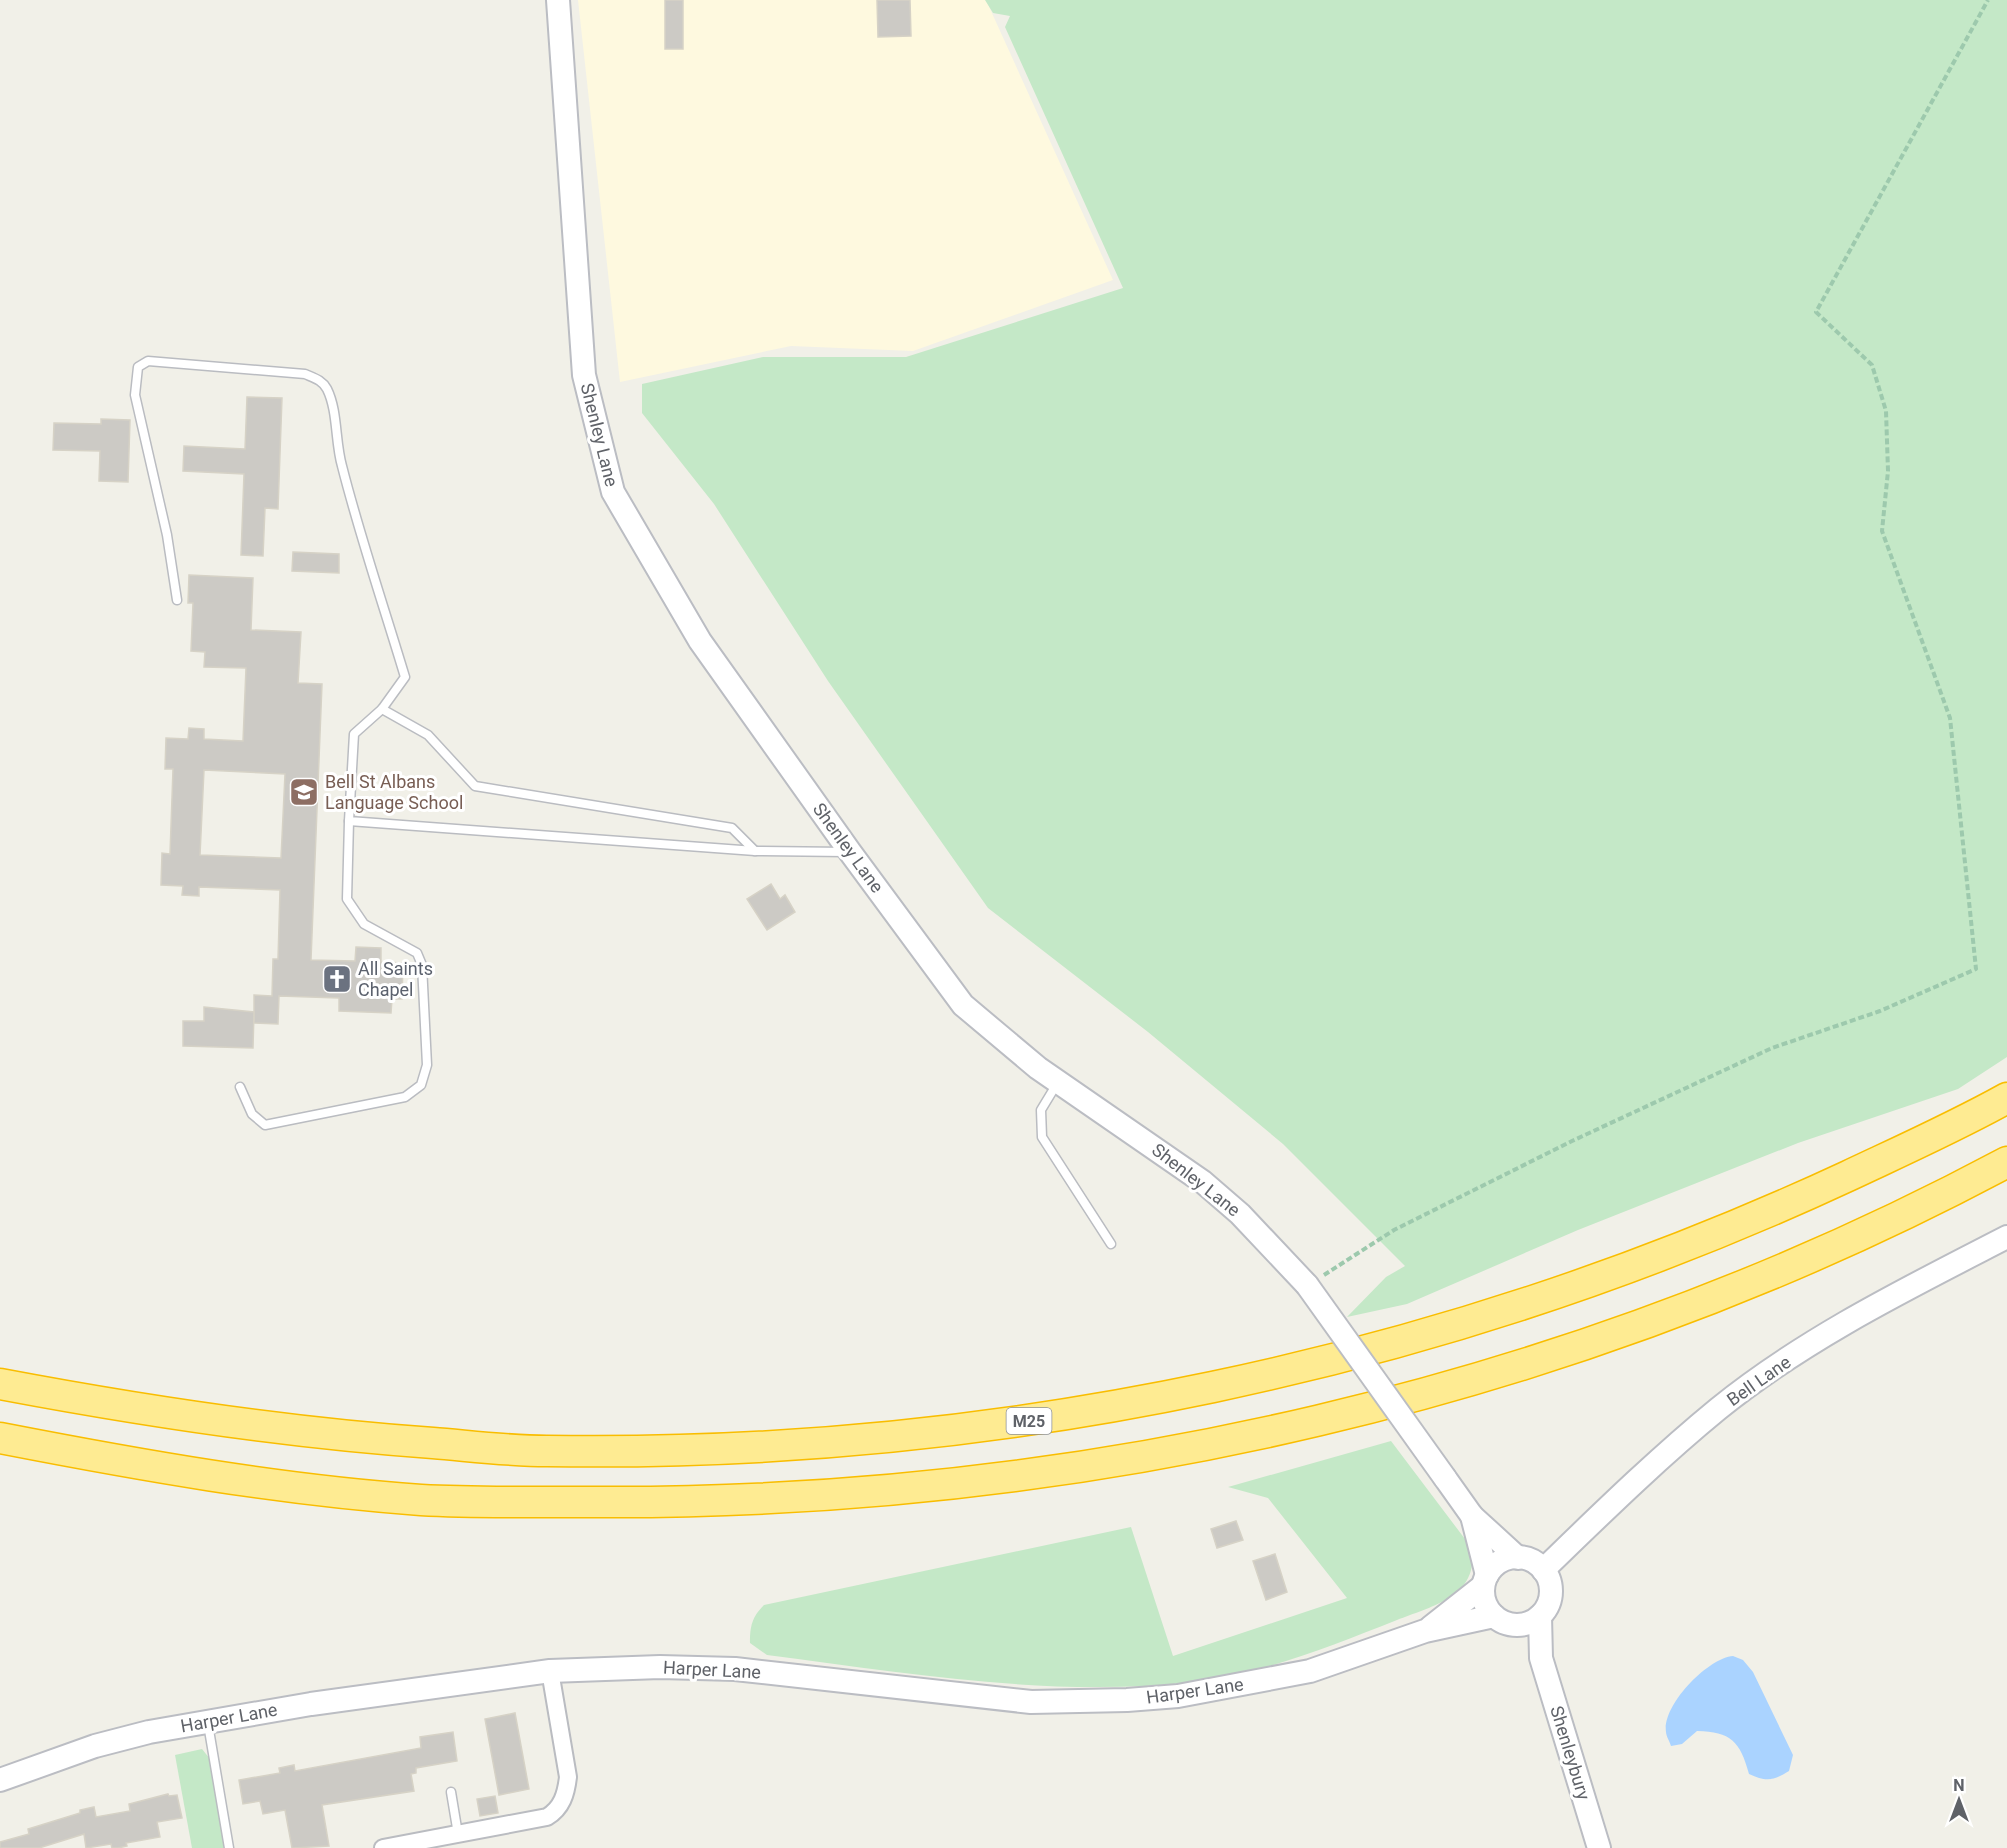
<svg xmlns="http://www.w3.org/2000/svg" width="2007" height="1848" font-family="Roboto,sans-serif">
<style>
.commercial{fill:#fef9df}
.green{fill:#c4e8c7}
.water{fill:#aad3ff}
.building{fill:#cccac5;stroke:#d6d2c6;stroke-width:1.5;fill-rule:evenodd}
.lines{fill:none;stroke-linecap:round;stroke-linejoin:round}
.service-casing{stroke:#babcc1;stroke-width:11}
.minor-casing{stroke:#babcc1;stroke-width:20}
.secondary-casing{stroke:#bbbdc3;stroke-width:26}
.motorway-casing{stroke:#f9bd00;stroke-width:33}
.path{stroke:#9dc9ad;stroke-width:4;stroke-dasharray:6 3;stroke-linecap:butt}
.service{stroke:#fff;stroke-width:8}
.minor{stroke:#fff;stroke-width:16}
.secondary{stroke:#fff;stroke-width:22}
.motorway{stroke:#feeb92;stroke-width:30}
.secondary-bridge-casing{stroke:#bbbdc3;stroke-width:26;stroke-linecap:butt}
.secondary-bridge{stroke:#fff;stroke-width:22}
.labels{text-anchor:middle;stroke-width:6;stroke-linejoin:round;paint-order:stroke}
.shield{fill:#fff;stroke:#8f9195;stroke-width:1.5}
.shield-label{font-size:16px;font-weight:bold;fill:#5f6268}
.street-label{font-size:18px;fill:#5f6268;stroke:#fff}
.education-label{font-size:18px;fill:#785e54;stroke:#fff;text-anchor:start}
.worship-label{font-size:18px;fill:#5b616d;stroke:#fff;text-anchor:start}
</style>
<rect width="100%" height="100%" fill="#f1f0e8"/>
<!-- commercial -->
<path class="commercial" d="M578,0H986L1113,280L913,351L791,346L620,382Z"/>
<!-- green -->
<g class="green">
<path d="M985,0H2007V1057L1958,1089L1798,1143L1578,1230L1407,1304L1347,1317L1386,1277L1405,1266L1283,1144L1148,1032L988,908L828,681L714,504L642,413V384L763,357H906L1123,288L1005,27L1010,16L993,13Z"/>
<path d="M1391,1441L1471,1547C1481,1595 1433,1606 1397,1620C1331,1646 1263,1674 1193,1682C1053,1698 906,1673 767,1655L750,1643C750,1626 752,1617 764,1605L1131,1527L1173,1656L1347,1598L1268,1498L1228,1487Z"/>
<path d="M202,1749L210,1759L224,1848H192L175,1755Z"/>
</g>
<!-- water -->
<path class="water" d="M1733,1656L1743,1660L1753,1672L1793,1755L1789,1771C1773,1781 1766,1782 1749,1774C1740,1741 1731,1732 1697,1731L1682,1744L1671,1746C1670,1742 1666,1736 1666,1732C1662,1705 1708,1658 1733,1656Z"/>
<!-- building -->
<g class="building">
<rect x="665" y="0" width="18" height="49"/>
<path d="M877,0H910L911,36L878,37Z"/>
<path d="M247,397L282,398L278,509L265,508L263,556L241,555L244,474L183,471L184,446L245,449Z"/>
<path d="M101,419L130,420L128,482L99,481L100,451L53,450L54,423L101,424Z"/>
<path d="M293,552L339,554V573L292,571Z"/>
<path d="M189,575L253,578L251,630L301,632L298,683L322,684L311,960L355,961L356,947L381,948V962L403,963L402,999H392L391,1013L339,1011V998L279,996L278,1024L254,1023V995L272,996L273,959H278L280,890L199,887V896L182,895L183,886L161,885L162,853L170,854L173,769H165L166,738L188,739L189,728L204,729V739L243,741L246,668L204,667L205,652L191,651L193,603H188ZM204,770L285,774L281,858L200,855Z"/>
<path d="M771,884L780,899L785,895L795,912L767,930L747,899Z"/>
<path d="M204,1007L254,1012L253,1048L183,1046V1021H204Z"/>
<path d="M1236,1521L1243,1540L1217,1548L1211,1529Z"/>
<path d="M1275,1554L1287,1592L1266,1600L1253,1561Z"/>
<path d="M515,1713L529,1789L499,1795L485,1719Z"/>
<path d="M453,1732L457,1761L416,1768V1773L411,1774L414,1791L322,1805L329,1846L292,1848L285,1810L263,1814L260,1801L243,1804L239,1780L280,1773L279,1768L294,1765L295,1771L421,1748L420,1737Z"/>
<path d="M168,1794L169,1796L177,1795L182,1818L157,1822L160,1837L126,1843L127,1846L118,1848H112L111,1844L86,1848L84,1834L39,1848H0V1842L29,1834L28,1829L80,1813V1810L94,1807L96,1817L130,1811L129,1804Z"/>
<path d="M495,1796L498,1813L480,1816L477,1799Z"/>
</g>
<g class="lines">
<!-- service casing -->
<g class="service-casing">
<g id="service">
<path d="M177,600L167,535L135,395L138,367L148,361L305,374C314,378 322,380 327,389C338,411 335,442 342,466C360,537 384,607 405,677L382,709L354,734L349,821L755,851L846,852"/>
<path d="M382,709L428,735L475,786L732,828L755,851"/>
<path d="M1058,1082L1041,1110L1042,1137L1111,1244"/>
<path d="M240,1087L252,1114L265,1125L405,1097L421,1085L427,1065L422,965L417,953L364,924L347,899L349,821"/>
<path d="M208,1724L229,1848"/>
<path d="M451,1792L458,1834"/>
</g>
</g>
<!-- minor casing -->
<g class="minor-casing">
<path id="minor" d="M383,1848L547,1817C562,1808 566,1794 568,1777L550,1671"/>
</g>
<!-- secondary casing -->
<g class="secondary-casing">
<g id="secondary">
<path d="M558,0L584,375L613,492L700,641L850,852L963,1005L1038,1068L1203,1182L1240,1214L1307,1285"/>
<path d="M1445,1478L1472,1516L1518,1558"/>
<path d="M1472,1516L1487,1575"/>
<circle cx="1517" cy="1591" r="34"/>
<path d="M1543,1570C1600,1515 1657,1459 1718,1409C1804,1339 1908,1288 2007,1237"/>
<path d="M1540,1616L1541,1658L1599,1848"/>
<path d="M1431,1627L1483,1586"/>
<path d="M0,1780L95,1746L149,1732L311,1704L550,1671L660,1667L735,1669L1031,1702L1127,1700L1178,1696L1310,1671L1425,1631L1494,1616"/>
</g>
</g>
<!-- motorway casing -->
<g class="motorway-casing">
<g id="motorway">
<path d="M0,1384C143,1411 287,1433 433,1443C470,1446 509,1451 547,1451C994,1458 1442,1365 1848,1176C1901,1151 1955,1127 2007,1098"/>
<path d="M0,1438C139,1465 280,1490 421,1500C476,1503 532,1502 587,1502C1078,1506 1573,1394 2007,1162"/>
</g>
</g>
<!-- path -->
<path class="path" d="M1324,1275L1394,1230L1572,1141L1772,1048L1880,1011L1976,969L1950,718L1882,531L1888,471L1886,411L1872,365L1816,312L1988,0"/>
<!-- service -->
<use href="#service" class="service"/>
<!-- minor -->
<use href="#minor" class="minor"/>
<!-- secondary -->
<use href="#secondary" class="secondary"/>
<!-- motorway -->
<use href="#motorway" class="motorway"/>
<!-- secondary-bridge casing -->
<g class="secondary-bridge-casing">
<path id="secondary-bridge" d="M1307,1285L1445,1478"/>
</g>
<!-- secondary-bridge -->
<use href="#secondary-bridge" class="secondary-bridge"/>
</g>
<!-- icons -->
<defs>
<g id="school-square" transform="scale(1.5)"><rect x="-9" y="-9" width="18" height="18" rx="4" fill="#8d6e63" stroke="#fff"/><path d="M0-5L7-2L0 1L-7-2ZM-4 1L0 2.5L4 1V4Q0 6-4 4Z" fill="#fff"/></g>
<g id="church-square" transform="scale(1.5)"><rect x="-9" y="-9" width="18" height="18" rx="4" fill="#6b7280" stroke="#fff"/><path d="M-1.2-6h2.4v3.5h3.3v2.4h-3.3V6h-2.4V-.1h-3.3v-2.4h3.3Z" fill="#fff"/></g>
</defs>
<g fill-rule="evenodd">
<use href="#school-square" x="304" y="792"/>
<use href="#church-square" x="337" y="979"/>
</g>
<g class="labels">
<!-- shield labels -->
<rect class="shield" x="1006.5" y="1408" width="45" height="26" rx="4.5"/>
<g class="shield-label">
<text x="1029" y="1427">M25</text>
</g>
<!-- street labels -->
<g class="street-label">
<text transform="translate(599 435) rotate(76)" y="6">Shenley Lane</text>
<text transform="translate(848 848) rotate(54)" y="6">Shenley Lane</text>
<text transform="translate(1196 1180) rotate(38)" y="6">Shenley Lane</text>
<text transform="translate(1759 1381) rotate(-35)" y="6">Bell Lane</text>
<text transform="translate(712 1670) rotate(3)" y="6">Harper Lane</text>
<text transform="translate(1195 1691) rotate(-8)" y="6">Harper Lane</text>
<text transform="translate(229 1718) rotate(-10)" y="6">Harper Lane</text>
<text transform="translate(1570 1753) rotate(73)" y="6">Shenleybury</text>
</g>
<!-- education labels -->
<g class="education-label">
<text x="325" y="788">Bell St Albans<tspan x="325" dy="21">Language School</tspan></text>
</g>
<!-- worship labels -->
<g class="worship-label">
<text x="358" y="975">All Saints<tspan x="358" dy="21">Chapel</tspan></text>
</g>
</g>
<!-- north arrow -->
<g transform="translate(1959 1800)" stroke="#ffffff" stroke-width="4.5" paint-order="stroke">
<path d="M0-4.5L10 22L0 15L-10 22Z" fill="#5f6268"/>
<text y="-9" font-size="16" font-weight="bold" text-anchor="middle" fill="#5f6268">N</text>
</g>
</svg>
